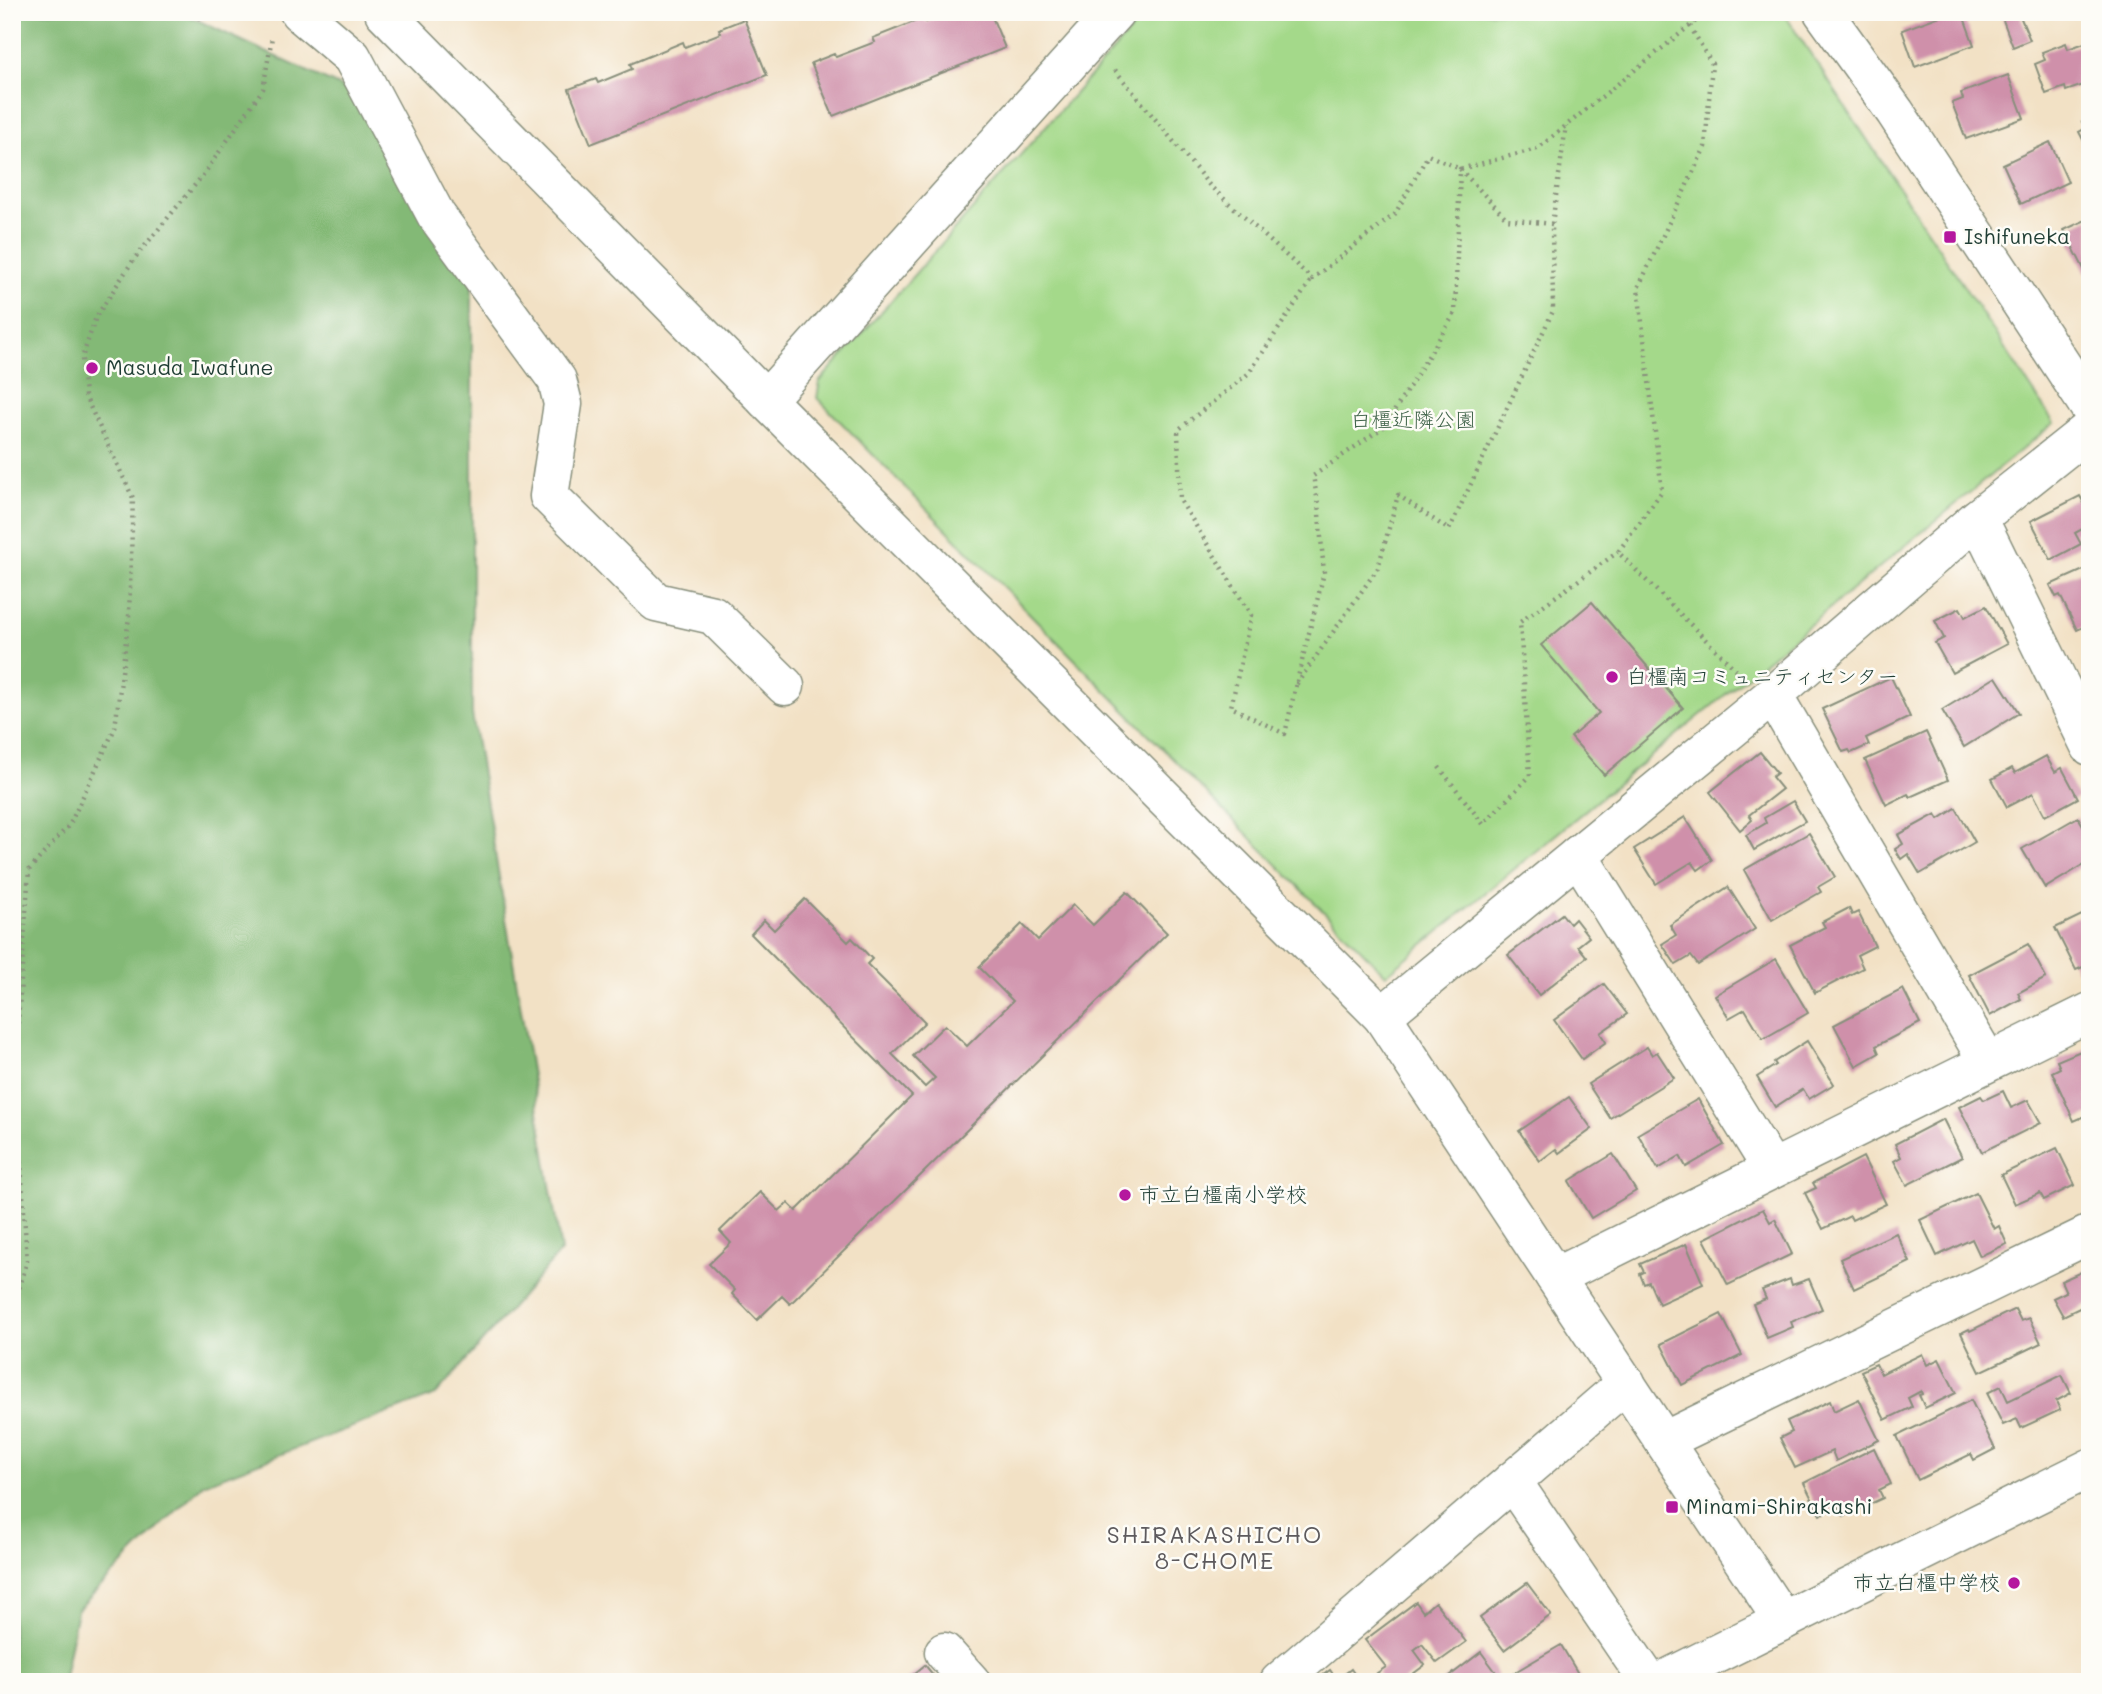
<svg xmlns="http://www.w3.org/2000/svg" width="2102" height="1694" font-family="Mali,'Klee One',sans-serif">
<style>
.green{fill:#a4d98a;stroke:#628b5f;stroke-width:2}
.forest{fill:#83b976;stroke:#517b55;stroke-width:2}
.building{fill:#cf90aa}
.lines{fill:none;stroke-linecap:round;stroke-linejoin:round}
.minor-casing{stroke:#888f7c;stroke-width:41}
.path{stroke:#888f7c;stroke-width:4.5;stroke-dasharray:2 5;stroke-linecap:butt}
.minor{stroke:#fff;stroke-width:38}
.poi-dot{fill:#b5179e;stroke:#fdfcf7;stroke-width:2.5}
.labels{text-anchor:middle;stroke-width:5;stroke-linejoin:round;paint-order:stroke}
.poi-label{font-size:21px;fill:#1f3d34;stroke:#fdfcf7;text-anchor:start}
.park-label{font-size:21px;fill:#40644a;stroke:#fdfcf7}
.neighbourhood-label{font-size:23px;letter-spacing:2px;fill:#5d5a5d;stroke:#fdfcf7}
</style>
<rect width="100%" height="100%" fill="#fdfcf7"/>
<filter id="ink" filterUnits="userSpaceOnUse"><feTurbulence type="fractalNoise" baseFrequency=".0143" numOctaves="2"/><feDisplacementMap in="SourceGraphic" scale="14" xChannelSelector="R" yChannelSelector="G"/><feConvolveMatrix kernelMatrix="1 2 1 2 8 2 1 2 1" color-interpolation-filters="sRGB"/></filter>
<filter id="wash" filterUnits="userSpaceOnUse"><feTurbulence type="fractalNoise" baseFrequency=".00686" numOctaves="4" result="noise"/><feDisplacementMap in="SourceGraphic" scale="28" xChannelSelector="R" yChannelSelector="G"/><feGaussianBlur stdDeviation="1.57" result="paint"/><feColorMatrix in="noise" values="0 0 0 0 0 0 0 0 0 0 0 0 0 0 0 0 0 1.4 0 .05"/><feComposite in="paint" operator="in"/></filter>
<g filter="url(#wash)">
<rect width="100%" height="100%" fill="#f2e1c5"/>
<!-- green -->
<path class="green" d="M1147,12H1783L2054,423L1386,975L817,398L820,381Z"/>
<!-- forest -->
<path class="forest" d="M12,12H180L382,106L472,249V714L561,1251L436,1395L203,1484L77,1610L63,1682H12Z"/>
<g id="blocks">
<!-- building -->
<g class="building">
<path d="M181,12H202L200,19Z"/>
<path d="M950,12H990L1005,48L833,116L811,63L834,54L836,57L875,42L873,38L924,18L926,22Z"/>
<path d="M1951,12H1962L1974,45L1915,67L1902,30Z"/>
<path d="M2000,12H2030L2020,16L2030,40L2013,47Z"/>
<path d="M744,19L767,75L591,144L569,89L596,79L598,83L632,69L630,64L683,42L685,47L721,33L719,29Z"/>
<path d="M2090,41V87L2087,88L2086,84L2066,91L2065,87L2046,94L2035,64L2045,60L2042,52L2066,43L2068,49Z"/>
<path d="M2008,75L2024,118L1966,139L1952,103L1963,99L1961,93Z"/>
<path d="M2090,119V153L2079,132L2086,128L2082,122Z"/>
<path d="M2050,142L2068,182L2021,204L2003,164Z"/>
<path d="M2090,218V271L2086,273L2064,230Z"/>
<path d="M2080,496L2090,514V525L2075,533L2081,544L2051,560L2031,521Z"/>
<path d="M2090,567V624L2077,630L2060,595L2056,597L2050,585Z"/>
<path d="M1592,602L1683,708L1604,775L1571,737L1599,713L1541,645Z"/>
<path d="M1986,606L2007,644L1952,673L1935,643L1944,638L1935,621L1960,608L1965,617Z"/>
<path d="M1891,677L1910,717L1866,738L1869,745L1851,753L1849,750L1843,752L1822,709Z"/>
<path d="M1996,677L2019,713L1964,747L1942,710Z"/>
<path d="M1926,732L1948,780L1910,797L1908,794L1886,805L1865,760Z"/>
<path d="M1760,752L1777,773L1772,777L1782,789L1749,815L1752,820L1740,830L1710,792Z"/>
<path d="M2046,756L2055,772L2062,768L2078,798L2045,816L2033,793L2007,807L1992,779L2012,768L2015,773Z"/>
<path d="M1793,801L1805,821L1754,850L1746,835L1766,823L1764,818Z"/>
<path d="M1956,808L1975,842L1920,874L1908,854L1901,859L1895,849L1903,844L1898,835L1936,814L1939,819Z"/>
<path d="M1685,817L1712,860L1698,870L1692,862L1656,884L1634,849Z"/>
<path d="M2078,817L2090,837V861L2045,888L2022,849Z"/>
<path d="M1809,833L1835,877L1818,887L1821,892L1772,920L1744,870Z"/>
<path d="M1728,887L1755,929L1698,965L1691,956L1676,965L1662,944L1676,935L1670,925Z"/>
<path d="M1127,892L1167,933L790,1304L782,1296L757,1320L732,1294L735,1290L709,1264L731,1243L720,1231L760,1192L779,1211L788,1203L796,1211L912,1096L751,934L764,920L774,930L805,899L848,942L852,938L872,959L867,964L925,1022L892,1054L925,1087L935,1078L913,1056L945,1025L967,1046L1013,1001L979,967L1022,924L1038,940L1073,905L1093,925Z"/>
<path d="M1849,908L1852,915L1858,912L1875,946L1857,955L1863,968L1815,993L1790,945L1825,927L1822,922Z"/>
<path d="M2090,911V964L2076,970L2055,928Z"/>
<path d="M1562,914L1570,924L1575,919L1589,937L1578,946L1587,957L1539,995L1508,955Z"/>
<path d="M2028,944L2046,978L2018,993L2021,999L1990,1016L1969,975Z"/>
<path d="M1776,959L1808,1013L1763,1039L1745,1009L1729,1018L1715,995Z"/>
<path d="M1604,984L1627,1014L1600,1033L1606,1042L1582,1059L1554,1020Z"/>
<path d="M1903,989L1920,1023L1876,1046L1879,1053L1856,1066L1834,1025Z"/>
<path d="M1807,1041L1834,1084L1809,1099L1803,1089L1775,1107L1757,1077L1776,1065L1774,1062Z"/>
<path d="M1647,1047L1652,1055L1657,1052L1674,1078L1610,1118L1588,1084Z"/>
<path d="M2090,1047V1095L2087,1096L2090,1104V1114L2074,1121L2052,1072L2060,1068L2057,1061Z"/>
<path d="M2003,1091L2011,1108L2028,1100L2041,1123L1982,1152L1959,1107L1981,1096L1984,1100Z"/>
<path d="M1569,1097L1592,1129L1559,1153L1556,1149L1540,1161L1519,1131Z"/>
<path d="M1698,1099L1724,1145L1686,1167L1680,1156L1658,1169L1638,1134Z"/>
<path d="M1943,1119L1962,1157L1907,1185L1894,1161L1901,1157L1895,1144Z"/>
<path d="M2057,1148L2075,1185L2044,1200L2040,1193L2015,1204L2001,1175Z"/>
<path d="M1613,1154L1636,1191L1591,1218L1569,1181Z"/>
<path d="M1863,1157L1886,1204L1852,1220L1850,1216L1823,1229L1805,1193L1816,1188L1813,1183Z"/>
<path d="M1976,1193L1994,1229L1999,1226L2007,1244L1980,1256L1972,1239L1937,1256L1920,1220Z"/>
<path d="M1763,1209L1770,1222L1775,1219L1792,1254L1728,1285L1704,1239Z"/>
<path d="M1896,1233L1910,1262L1854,1289L1840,1259Z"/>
<path d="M1686,1244L1703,1284L1659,1304L1649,1282L1644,1284L1640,1274L1644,1272L1640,1264Z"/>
<path d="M2090,1268V1303L2063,1316L2053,1298L2066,1292L2061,1281Z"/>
<path d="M1790,1279L1792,1285L1809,1279L1822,1309L1791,1322L1793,1327L1767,1338L1753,1304L1766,1299L1762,1290Z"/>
<path d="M2015,1309L2021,1321L2029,1318L2041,1343L1980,1372L1961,1333L1969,1329L1970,1331Z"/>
<path d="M1721,1314L1742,1355L1682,1385L1661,1344Z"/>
<path d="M1922,1354L1927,1365L1939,1359L1956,1393L1925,1408L1919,1395L1922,1394L1921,1391L1908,1398L1912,1407L1885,1420L1861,1371L1876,1364L1881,1374Z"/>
<path d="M2062,1375L2071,1393L2056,1401L2060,1410L2021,1428L2017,1419L2003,1425L1987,1393L2001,1386L2008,1401Z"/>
<path d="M1859,1399L1879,1440L1836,1461L1832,1451L1795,1468L1780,1438L1792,1432L1787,1421L1830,1401L1834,1411Z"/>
<path d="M1971,1400L1995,1449L1974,1460L1971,1454L1918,1480L1897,1436Z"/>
<path d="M1874,1448L1891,1484L1879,1490L1883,1498L1844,1516L1838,1506L1820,1515L1804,1483Z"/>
<path d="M1527,1583L1551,1615L1504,1650L1480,1618Z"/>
<path d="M1416,1602L1423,1612L1435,1602L1466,1642L1437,1663L1422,1644L1414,1650L1425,1665L1402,1682H1384L1377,1673L1386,1667L1365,1640Z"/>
<path d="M1561,1645L1583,1682H1521L1515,1672Z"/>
<path d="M1481,1652L1498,1675L1489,1682H1442Z"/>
<path d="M925,1665L939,1682H904Z"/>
<path d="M1351,1669L1360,1682H1314L1330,1670L1337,1680Z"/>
</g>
</g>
</g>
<g filter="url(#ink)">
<use href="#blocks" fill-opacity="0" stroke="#888f7c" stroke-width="2"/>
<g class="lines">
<!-- minor casing -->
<g class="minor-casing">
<g id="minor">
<path d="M299,12L352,57L436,215L557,380L563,404L549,496L656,602L713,615L785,686"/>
<path d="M384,12L766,400L1382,1016L1783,1621"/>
<path d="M1823,12L1895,112L2090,408"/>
<path d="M766,400L1115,12"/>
<path d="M1978,518L2090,746"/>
<path d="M1773,695L1988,1062"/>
<path d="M1578,855L1772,1169"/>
<path d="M1382,1016L1773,695L1978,518L2090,429"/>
<path d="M1555,1277L2090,1012"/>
<path d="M1664,1441L2090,1234"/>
<path d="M1512,1481L1649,1682"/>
<path d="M944,1652L971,1682"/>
<path d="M1279,1682L1626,1383"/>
<path d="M1660,1682L2090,1468"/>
</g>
</g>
<!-- path -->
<g class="path">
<path d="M1690,26L1712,64L1705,147L1638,288L1662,491L1618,552L1740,674"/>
<path d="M1115,70L1210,186L1312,279L1395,214L1428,155L1460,169L1537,149L1707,12"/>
<path d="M1552,224L1507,219L1460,169L1455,313L1385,426L1313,476L1318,502L1324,573L1296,685L1378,568L1398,495L1449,530L1553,311L1552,224L1566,126"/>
<path d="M1296,685L1285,734L1231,707L1251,615L1180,500L1178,430L1249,373L1312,279"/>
<path d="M1439,767L1483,824L1530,776L1520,622L1618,552"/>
<path d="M12,1315L27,1261L15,1064L29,870L70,824L115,728L129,617L133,498L85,396L82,358L96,317L134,259L204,174L263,89L272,37"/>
</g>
<!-- minor -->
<use href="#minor" class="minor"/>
</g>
</g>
<!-- markers -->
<g class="poi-dot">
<rect x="1943" y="230" width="14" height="14" rx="3.5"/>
<circle cx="92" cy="368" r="7"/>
<circle cx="1612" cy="677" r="7"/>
<circle cx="1125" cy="1195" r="7"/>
<rect x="1665" y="1500" width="14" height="14" rx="3.5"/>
<circle cx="2014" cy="1583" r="7"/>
</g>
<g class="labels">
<!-- poi labels -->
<g class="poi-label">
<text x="1964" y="244">Ishifuneka</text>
<text x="106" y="375">Masuda Iwafune</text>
<text x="1626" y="684">白橿南コミュニティセンター</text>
<text x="1139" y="1202">市立白橿南小学校</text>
<text x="1686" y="1514">Minami-Shirakashi</text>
<text x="2000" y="1590" text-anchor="end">市立白橿中学校</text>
</g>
<!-- park labels -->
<g class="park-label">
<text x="1413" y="427">白橿近隣公園</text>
</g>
<!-- neighbourhood labels -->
<g class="neighbourhood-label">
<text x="1215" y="1543">SHIRAKASHICHO<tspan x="1215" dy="26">8-CHOME</tspan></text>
</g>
</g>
<!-- margin -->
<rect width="2102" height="1694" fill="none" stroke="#fdfcf7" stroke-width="42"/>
</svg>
